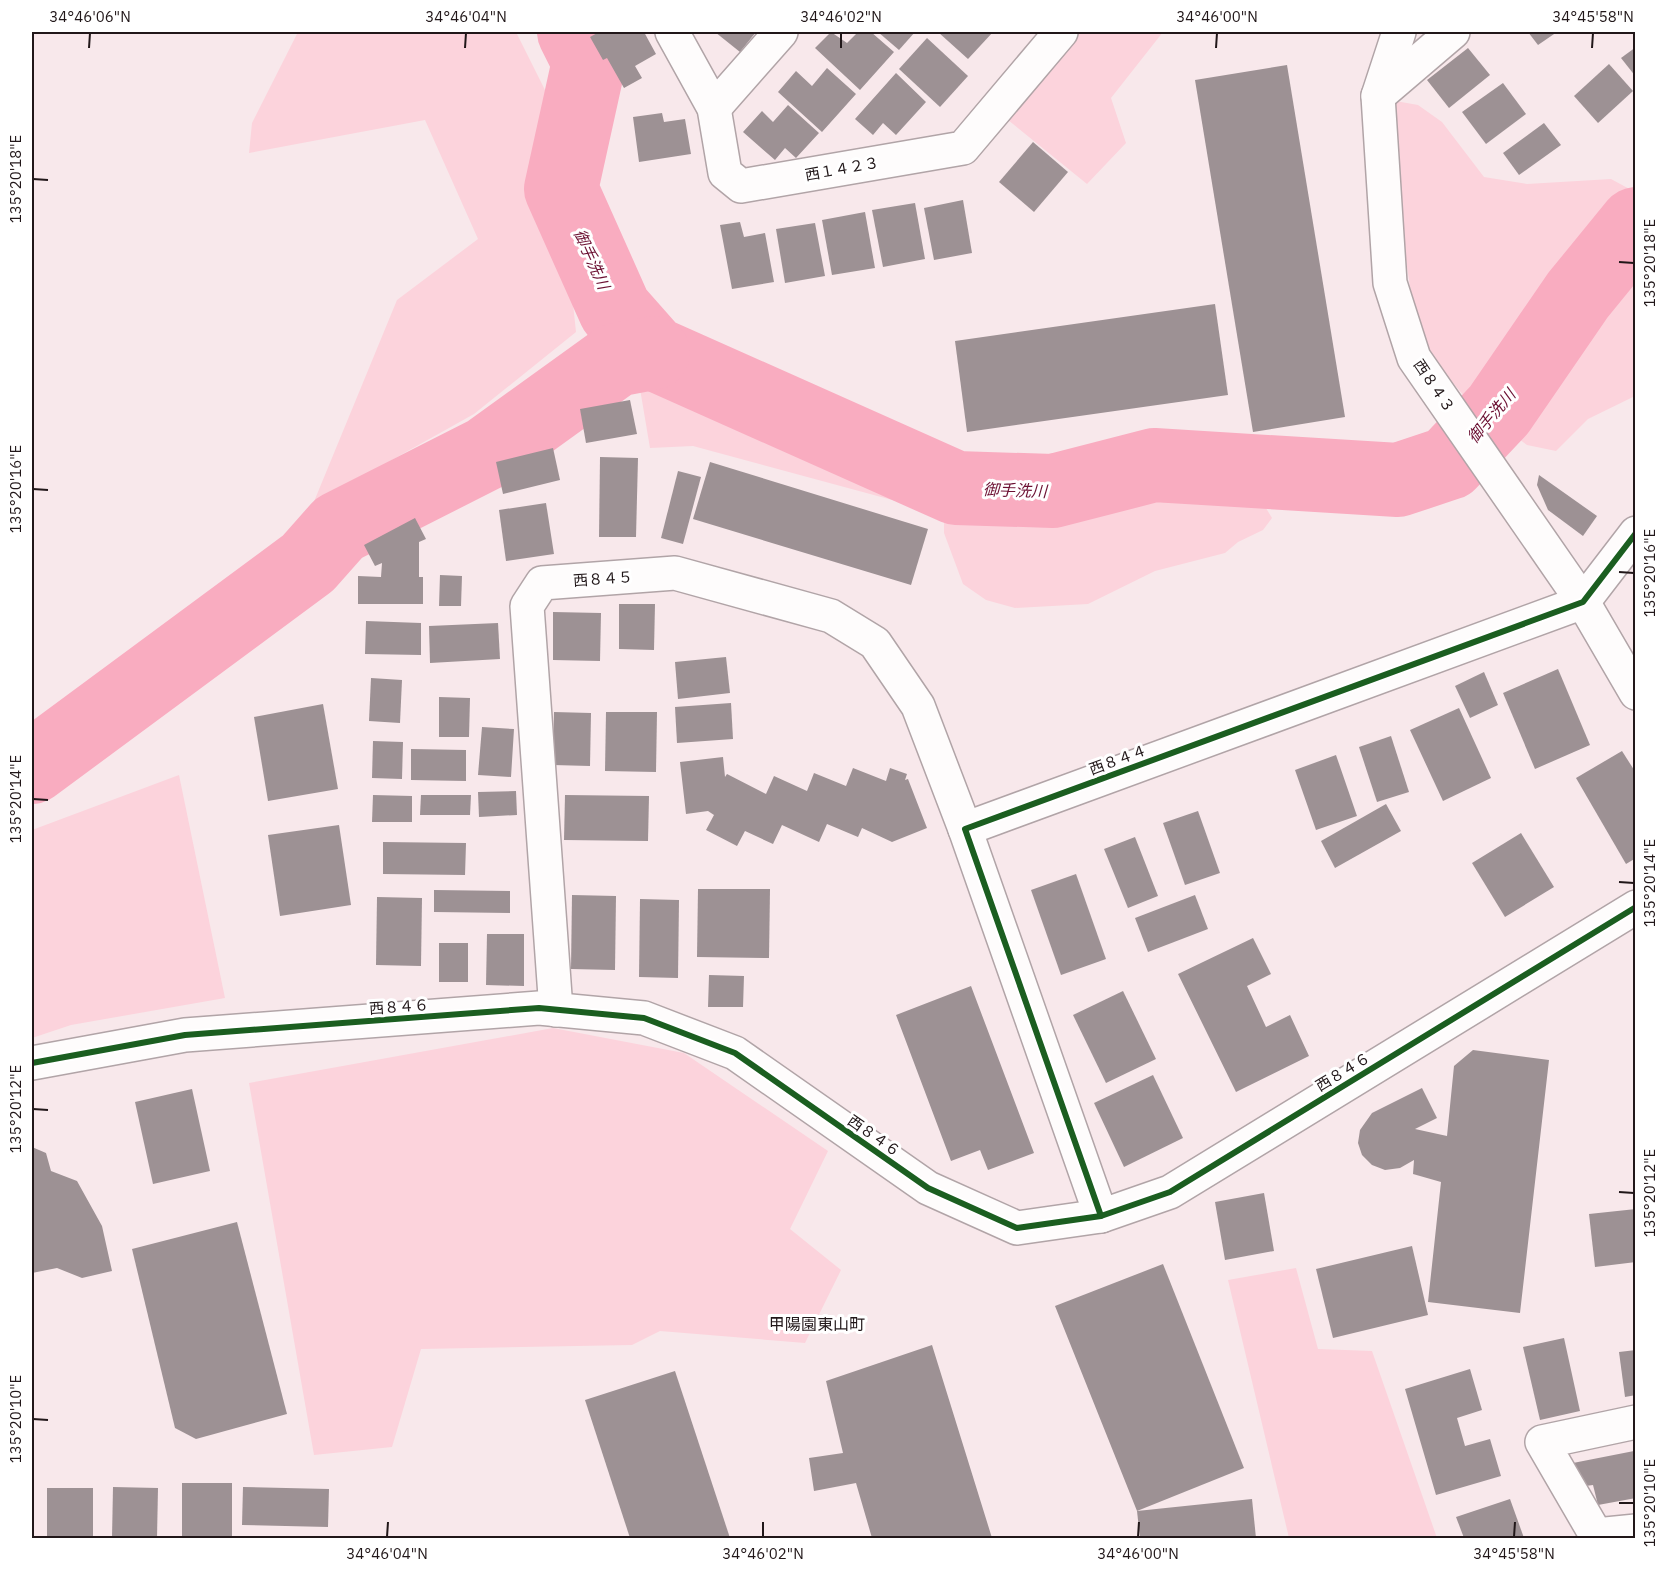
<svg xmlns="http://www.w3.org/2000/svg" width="1667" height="1570" font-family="'IBM Plex Sans','Noto Sans JP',sans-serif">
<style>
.green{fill:#fcd3dc}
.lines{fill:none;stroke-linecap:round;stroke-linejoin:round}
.river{stroke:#f9acc0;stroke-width:74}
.building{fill:#9d9194}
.minor-casing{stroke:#b1a4a7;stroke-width:36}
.tertiary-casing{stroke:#b1a4a7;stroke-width:36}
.minor{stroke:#fefcfc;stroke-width:33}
.tertiary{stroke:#fefcfc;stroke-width:33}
.cycleway-casing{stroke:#fff;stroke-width:10}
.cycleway{stroke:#1b5e20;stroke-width:6}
.ticks{fill:none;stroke:#211719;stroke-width:2}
.labels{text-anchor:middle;stroke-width:6;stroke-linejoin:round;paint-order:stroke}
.street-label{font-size:15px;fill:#211719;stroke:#fff}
.water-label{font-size:16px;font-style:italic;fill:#6c1133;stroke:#fff}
.neighbourhood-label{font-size:16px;fill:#211719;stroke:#fff}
.neatline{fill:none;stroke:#211719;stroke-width:2}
.ticks-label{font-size:15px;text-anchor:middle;fill:#211719}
</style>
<rect width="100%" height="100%" fill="#f8e8eb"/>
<!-- green -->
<g class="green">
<path d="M298,32H516L552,104L576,332L474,414L313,504L397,300L478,239L425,120L249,153L252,123Z"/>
<path d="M1081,32H1163L1111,98L1126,143L1087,184L1008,120Z"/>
<path d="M1390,100L1418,105L1442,122L1484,177L1527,184L1611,179L1635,192V396L1588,419L1556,451L1527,445L1470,403L1431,357L1415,320L1386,126Z"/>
<path d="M637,371L680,375L985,512L1077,509L1191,484L1258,495L1272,518L1263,530L1238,542L1225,553L1155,571L1088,604L1015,608L986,600L963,584L944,533V514L693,446L650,448Z"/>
<path d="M179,775L225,998L71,1025L32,1038V830Z"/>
<path d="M553,1028L684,1053L828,1151L790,1229L841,1270L805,1343L660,1331L632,1345L421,1349L392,1447L314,1455L249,1083Z"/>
<path d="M1296,1268L1318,1349L1372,1351L1437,1538H1289L1228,1280Z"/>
</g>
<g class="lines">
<!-- river -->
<g class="river">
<path d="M574,32L589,62L561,189L615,310L653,353L956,488L1053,491L1154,465L1398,480L1449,463L1499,410L1578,295L1636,224"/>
<path d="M32,767L308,563L339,528L487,453L616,360L653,353"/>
</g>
</g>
<!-- building -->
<g class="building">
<path d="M599,32H644L656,54L635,66L642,78L624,88L607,58L603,60L590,37Z"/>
<path d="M715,32H756L740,52Z"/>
<path d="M831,32L847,43L858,32H871L894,52L860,90L815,48Z"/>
<path d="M878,32H915L899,50Z"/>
<path d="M938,32H993L968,59Z"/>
<path d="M1528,32H1557L1538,45Z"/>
<path d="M927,38L968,76L940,107L899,69Z"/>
<path d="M1636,47V77L1621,58Z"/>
<path d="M1468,48L1490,75L1449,108L1427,80Z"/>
<path d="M1609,64L1633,91L1598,123L1574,96Z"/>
<path d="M1287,65L1345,417L1253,432L1195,80Z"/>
<path d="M827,68L856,94L822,132L778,92L796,71L812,86Z"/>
<path d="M896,73L926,102L896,135L883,123L873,135L855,119Z"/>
<path d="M1503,83L1526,114L1486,144L1462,112Z"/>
<path d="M788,105L819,133L796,158L785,148L775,160L743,132L762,111L773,122Z"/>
<path d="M662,113L664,122L685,119L691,154L639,162L633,117Z"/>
<path d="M1544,123L1561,145L1519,175L1503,153Z"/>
<path d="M1033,142L1068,172L1034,212L999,182Z"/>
<path d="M963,200L972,253L934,260L924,208Z"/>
<path d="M915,203L925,259L883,267L872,210Z"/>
<path d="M865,212L875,268L832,275L822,220Z"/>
<path d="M740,222L744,237L765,233L774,282L732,289L720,225Z"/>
<path d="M815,223L825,276L785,283L776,229Z"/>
<path d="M1215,304L1228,395L967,432L955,341Z"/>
<path d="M630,400L637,434L586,443L580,409Z"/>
<path d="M553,448L560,480L503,494L496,462Z"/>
<path d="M600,457L638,458L636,537H599Z"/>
<path d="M710,462L928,529L911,585L693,519Z"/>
<path d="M678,471L701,477L683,544L661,538Z"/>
<path d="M1539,475L1597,516L1583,536L1548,510L1537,485Z"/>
<path d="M546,503L554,554L506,561L499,510Z"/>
<path d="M415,518L426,539L419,542V577H423V604H358V576L381,577L382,563L375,566L364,545Z"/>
<path d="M440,575L462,576L461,606H439Z"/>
<path d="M619,604H655L654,650L619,649Z"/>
<path d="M553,612L601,613L600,661L553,660Z"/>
<path d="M366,621L421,623V655L365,654Z"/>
<path d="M498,623L500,659L430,663L429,626Z"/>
<path d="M726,657L730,693L678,699L675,662Z"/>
<path d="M1558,669L1590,745L1535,769L1503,693Z"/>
<path d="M1484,672L1498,705L1470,718L1455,686Z"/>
<path d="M371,678L402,680L400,723L369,721Z"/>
<path d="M439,697L470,698L469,737H439Z"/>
<path d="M731,703L733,739L677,743L675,707Z"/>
<path d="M323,704L338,789L268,801L254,717Z"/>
<path d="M1459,708L1491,778L1443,801L1410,730Z"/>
<path d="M554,712L591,713L590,766L553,765Z"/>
<path d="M606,712H657L656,772L605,771Z"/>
<path d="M482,727L514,729L511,777L478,775Z"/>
<path d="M1391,736L1409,792L1377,802L1359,747Z"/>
<path d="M373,741L403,742L402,779L372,778Z"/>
<path d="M411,749L466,750V781L411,780Z"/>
<path d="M1622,751L1636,773V858L1626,864L1576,778Z"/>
<path d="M1336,755L1357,816L1316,830L1295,770Z"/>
<path d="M723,757L725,777L727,774L766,794L774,776L807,791L814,773L846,786L853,768L886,781L890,768L907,774L905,780L908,779L927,828L892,842L862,828L858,837L827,824L819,842L782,825L773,844L745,831L737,846L706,830L714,815L708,811L686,814L680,762Z"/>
<path d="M516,791L517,815L479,817L478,792Z"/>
<path d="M373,795L412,796V822H372Z"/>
<path d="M421,795H471L470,815H420Z"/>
<path d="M565,795L649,796L648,841L564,840Z"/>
<path d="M1386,804L1401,831L1335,868L1321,841Z"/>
<path d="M1198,811L1220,873L1185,885L1163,823Z"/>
<path d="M339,825L351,905L280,916L268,835Z"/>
<path d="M1521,833L1554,887L1505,917L1472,863Z"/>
<path d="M1135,837L1158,896L1128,908L1104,849Z"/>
<path d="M383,842L466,843L465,875L383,874Z"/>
<path d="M1076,874L1106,959L1061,975L1031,890Z"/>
<path d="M698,889H770L769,958L697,957Z"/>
<path d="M434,890L510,891V913L434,912Z"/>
<path d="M572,895L616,896L615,970L571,969Z"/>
<path d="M1195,895L1208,929L1148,952L1135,918Z"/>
<path d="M377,897L422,898L421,966L376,965Z"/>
<path d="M640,899L679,900L678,978L639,977Z"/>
<path d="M487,934H524V986L486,985Z"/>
<path d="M1253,938L1271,974L1247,986L1266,1027L1290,1015L1309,1056L1236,1092L1178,974Z"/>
<rect x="439" y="943" width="29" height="39"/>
<path d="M709,975L744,976L743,1007H708Z"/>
<path d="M971,986L1034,1153L988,1170L980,1150L951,1161L896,1015Z"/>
<path d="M1123,991L1156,1059L1106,1083L1073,1015Z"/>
<path d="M1473,1050L1549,1060L1520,1313L1428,1302L1441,1182L1413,1174L1414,1160L1400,1168L1385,1170L1372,1165L1362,1155L1358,1143L1360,1130L1372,1113L1422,1088L1437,1118L1415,1129L1447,1136L1454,1066Z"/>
<path d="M1153,1075L1183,1138L1124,1167L1094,1103Z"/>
<path d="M192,1089L210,1171L153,1184L135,1102Z"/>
<path d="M32,1147L46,1153L51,1171L77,1181L102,1226L112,1271L82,1278L57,1268L32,1273Z"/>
<path d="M1264,1193L1274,1251L1225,1260L1215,1202Z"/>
<path d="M1636,1209V1262L1595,1267L1589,1214Z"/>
<path d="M237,1222L287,1414L196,1439L175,1428L132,1249Z"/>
<path d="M1412,1246L1428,1315L1333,1338L1316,1269Z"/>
<path d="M1163,1264L1244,1468L1137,1511L1055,1306Z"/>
<path d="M1564,1338L1580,1411L1540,1420L1523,1347Z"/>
<path d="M932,1345L992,1538H872L856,1483L814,1491L809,1458L843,1453L826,1381Z"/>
<path d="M1636,1350V1395L1625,1397L1619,1352Z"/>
<path d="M1470,1369L1482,1410L1457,1418L1465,1446L1490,1439L1501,1476L1436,1495L1405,1389Z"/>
<path d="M675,1371L730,1538H630L585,1400Z"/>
<path d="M1634,1451L1636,1498L1598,1505L1593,1485L1578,1487L1573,1463Z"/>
<rect x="182" y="1483" width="50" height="55"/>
<path d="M113,1487L158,1488L157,1538H112Z"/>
<path d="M243,1487L329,1489L328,1527L242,1525Z"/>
<rect x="47" y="1488" width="46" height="50"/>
<path d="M1252,1499L1256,1538H1140L1137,1511Z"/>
<path d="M1510,1499L1524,1538H1464L1456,1517Z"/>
</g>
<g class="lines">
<!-- minor casing -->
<g class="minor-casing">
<g id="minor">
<path d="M672,32L714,108L725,173L741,186L963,148L1061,32"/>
<path d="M1399,32L1378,96L1390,283L1414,358L1583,602L1636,693"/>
<path d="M1378,96L1453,32"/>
<path d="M714,108L781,32"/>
<path d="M1636,533L1583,602L965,829L1101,1216L1170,1192L1636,907"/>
<path d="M556,1010L527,606L542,583L675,573L831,616L875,643L918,706L965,829"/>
<path d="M1636,1422L1542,1442L1596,1535L1636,1531"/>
</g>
</g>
<!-- tertiary casing -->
<g class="tertiary-casing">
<path id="tertiary" d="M32,1063L185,1035L539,1008L644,1018L735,1053L928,1188L1017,1228L1101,1216"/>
</g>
<!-- minor -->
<use href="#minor" class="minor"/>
<!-- tertiary -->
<use href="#tertiary" class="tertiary"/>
<!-- cycleway casing -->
<g class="cycleway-casing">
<g id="cycleway">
<path d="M32,1063L185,1035L539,1008L644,1018L735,1053L928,1188L1017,1228L1101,1216L1170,1192L1636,907"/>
<path d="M1101,1216L965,829L1583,602L1636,533"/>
</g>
</g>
<!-- cycleway -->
<use href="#cycleway" class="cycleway"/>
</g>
<!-- ticks -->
<path class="ticks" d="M89,48L90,33M465,48L466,33M841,48V33M1216,48L1217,33M1592,48L1593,33M33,179L48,180M1619,262L1634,263M33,489L48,490M1619,572L1634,573M33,799L48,800M1619,882L1634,883M33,1109L48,1110M1619,1192L1634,1193M33,1419L48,1420M1619,1503H1634M387,1537L388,1522M763,1537V1522M1138,1537L1139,1522M1514,1537L1515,1522"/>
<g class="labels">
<!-- street labels -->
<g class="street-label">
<text transform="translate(842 169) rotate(-10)" y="5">西１４２３</text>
<text transform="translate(1434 386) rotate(56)" y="5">西８４３</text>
<text transform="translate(603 579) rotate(-4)" y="5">西８４５</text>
<text transform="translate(1118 760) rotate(-20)" y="5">西８４４</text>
<text transform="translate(399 1007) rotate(-4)" y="5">西８４６</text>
<text transform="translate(1343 1072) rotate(-31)" y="5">西８４６</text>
<text transform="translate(874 1136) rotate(35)" y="5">西８４６</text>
</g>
<!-- water labels -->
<g class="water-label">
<text transform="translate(592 259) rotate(66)" y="6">御手洗川</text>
<text transform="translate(1491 416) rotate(-50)" y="6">御手洗川</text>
<text transform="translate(1015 490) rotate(2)" y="6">御手洗川</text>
</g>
<!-- neighbourhood labels -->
<g class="neighbourhood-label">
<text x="817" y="1330">甲陽園東山町</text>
</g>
</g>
<!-- border -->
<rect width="1667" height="1570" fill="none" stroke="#ffffff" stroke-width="66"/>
<rect x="33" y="33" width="1601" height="1504" class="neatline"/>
<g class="ticks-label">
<text x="90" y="22">34°46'06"N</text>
<text x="466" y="22">34°46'04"N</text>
<text x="841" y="22">34°46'02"N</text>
<text x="1217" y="22">34°46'00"N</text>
<text x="1593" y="22">34°45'58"N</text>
<text transform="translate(16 179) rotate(-90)" y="5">135°20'18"E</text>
<text transform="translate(1650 263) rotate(-90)" y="5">135°20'18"E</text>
<text transform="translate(16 489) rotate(-90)" y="5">135°20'16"E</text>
<text transform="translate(1650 573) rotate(-90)" y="5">135°20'16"E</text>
<text transform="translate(16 799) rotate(-90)" y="5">135°20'14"E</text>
<text transform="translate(1650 883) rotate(-90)" y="5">135°20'14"E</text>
<text transform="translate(16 1109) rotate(-90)" y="5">135°20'12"E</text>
<text transform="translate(1650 1193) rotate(-90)" y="5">135°20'12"E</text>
<text transform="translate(16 1419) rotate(-90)" y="5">135°20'10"E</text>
<text transform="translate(1650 1503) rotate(-90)" y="5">135°20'10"E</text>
<text x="387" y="1559">34°46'04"N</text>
<text x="763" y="1559">34°46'02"N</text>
<text x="1138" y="1559">34°46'00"N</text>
<text x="1514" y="1559">34°45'58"N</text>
</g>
</svg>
